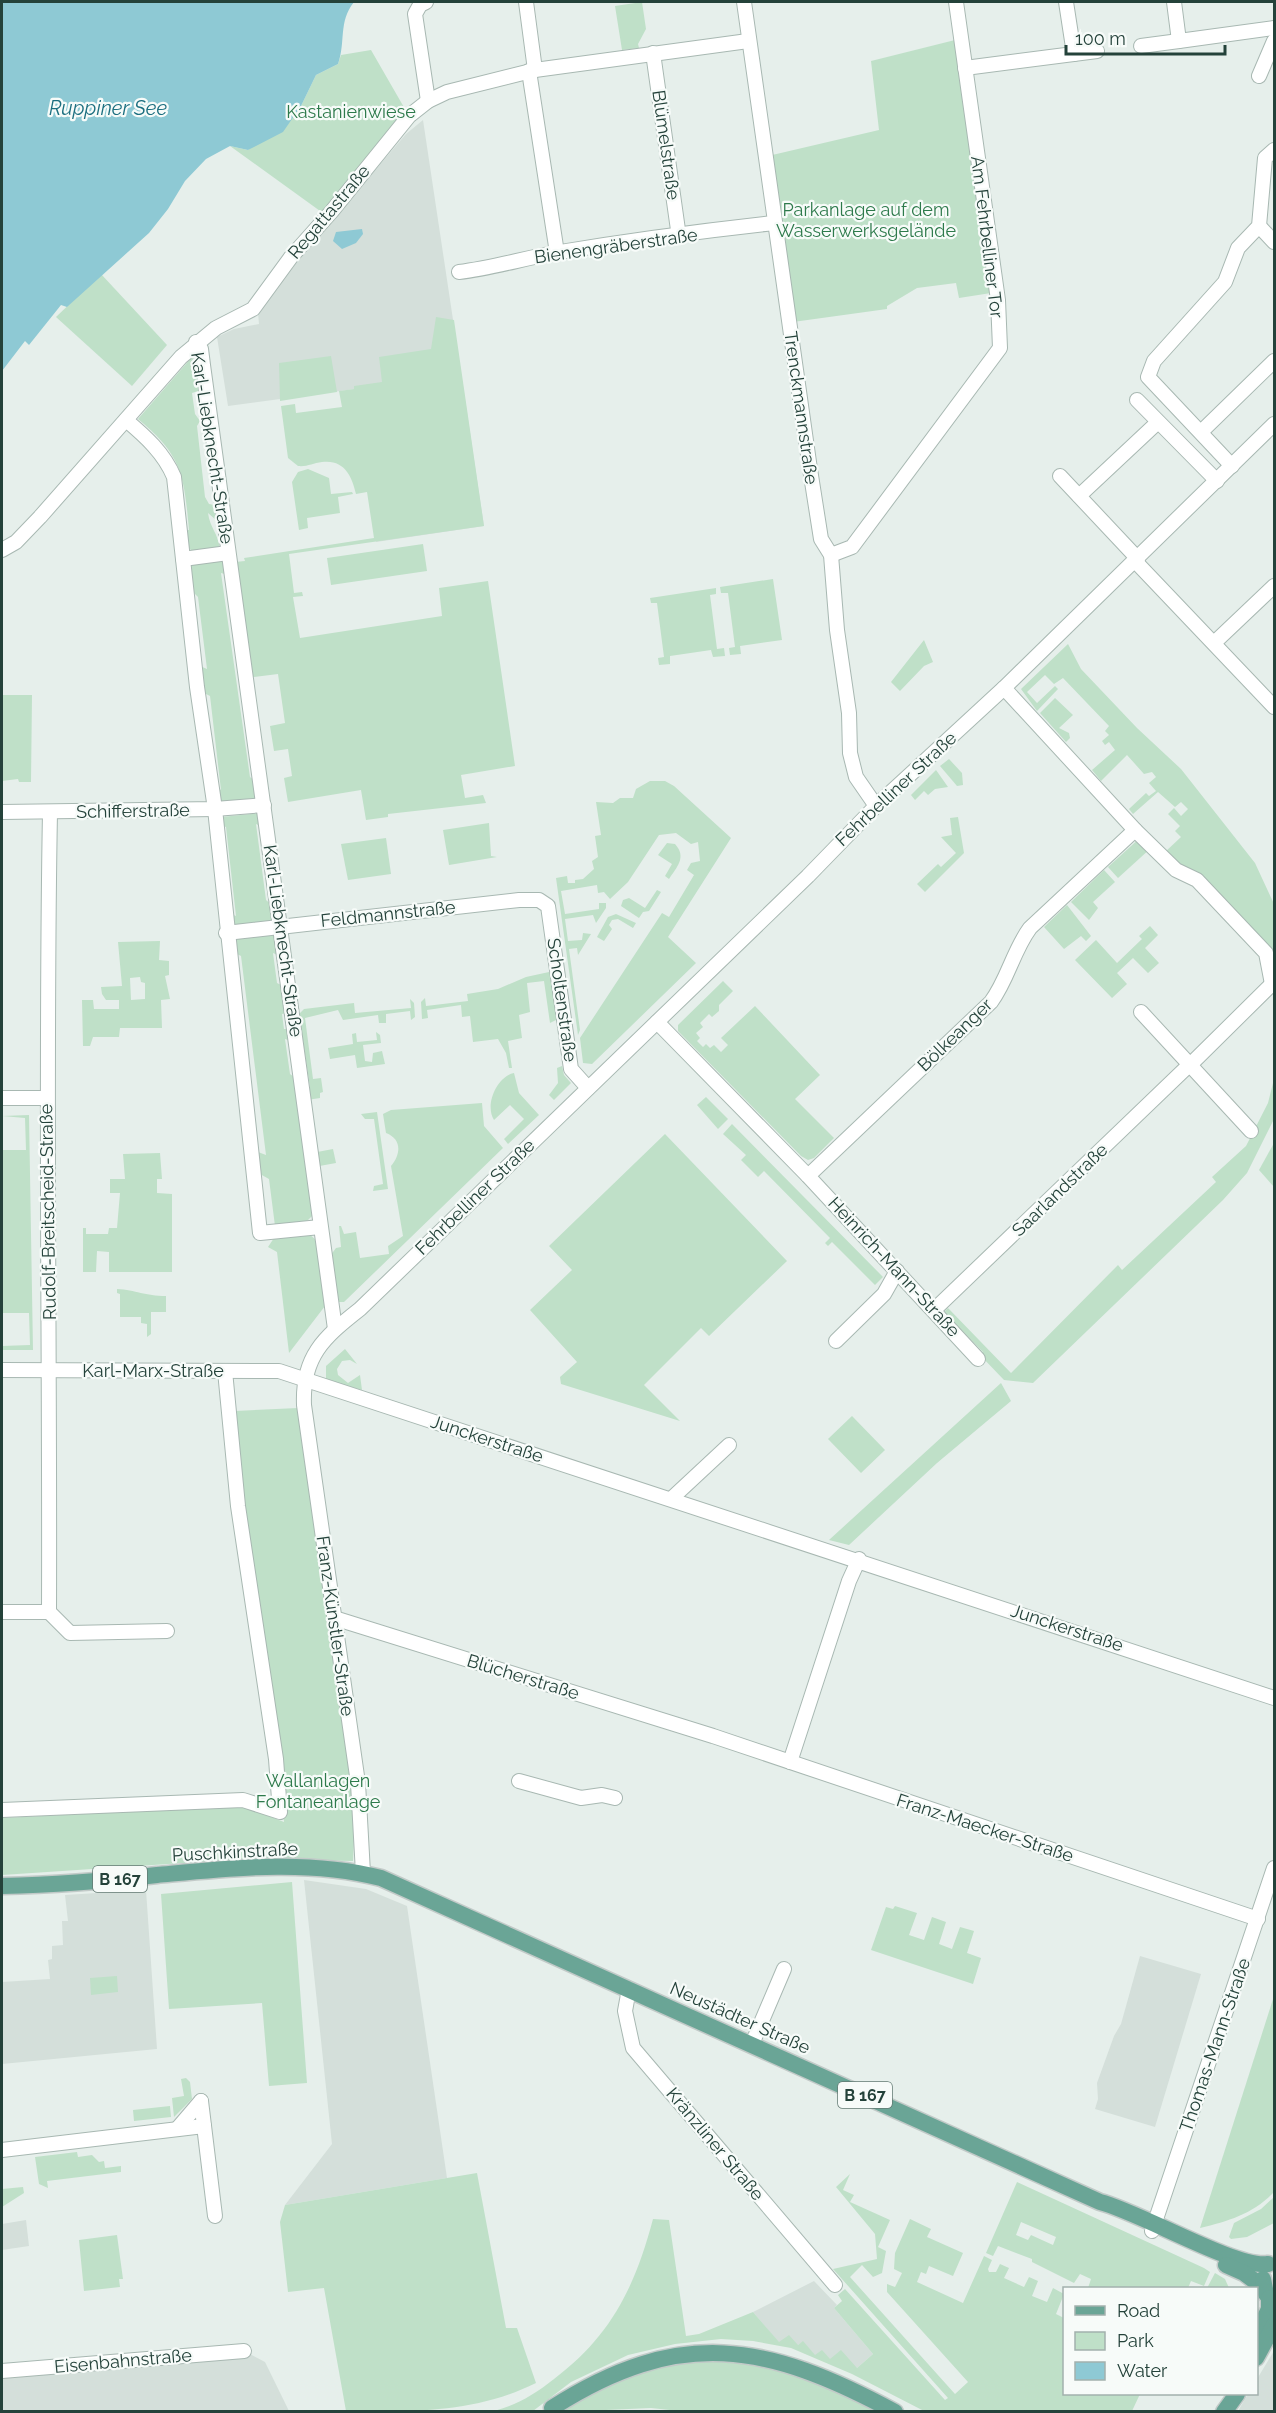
<svg xmlns="http://www.w3.org/2000/svg" width="1276" height="2413" font-family="Raleway,sans-serif">
<style>
.built{fill:#d4dfda}
.green{fill:#bfe0c8;fill-rule:evenodd}
.water{fill:#8ec9d4}
.lines{fill:none;stroke-linecap:round;stroke-linejoin:round}
.minor-casing{stroke:#a8b8b2;stroke-width:16}
.major-casing{stroke:#c2cac8;stroke-width:19}
.minor{stroke:#fff;stroke-width:14}
.major{stroke:#6aa596;stroke-width:16}
.labels{text-anchor:middle;stroke-width:4.5;stroke-linejoin:round;paint-order:stroke}
.shield{fill:#f7fbf9;stroke:#637a73;stroke-width:1.5}
.shield-label{font-size:16px;font-weight:bold;fill:#24423a}
.park-label{font-size:18px;fill:#2d7a4b;stroke:#f7fbf9}
.street-label{font-size:18px;fill:#24423a;stroke:#f7fbf9}
.water-label{font-size:20px;font-style:italic;fill:#1c6f80;stroke:#f7fbf9}
</style>
<rect width="100%" height="100%" fill="#e6efeb"/>
<!-- built -->
<g class="built">
<path d="M423,120L484,526L376,542L355,389L228,406L217,337L234,329L259,324L258,313L284,277L406,134Z"/>
<path d="M304,1880L366,1889L407,1906L447,2178L285,2205L332,2144Z"/>
<path d="M146,1890L157,2049L2,2064V1982L50,1979L48,1960L52,1959V1946L63,1945L62,1921H68L65,1895Z"/>
<path d="M1140,1956L1201,1974L1155,2127L1095,2109L1098,2099L1097,2083L1114,2036L1121,2024Z"/>
<path d="M26,2220L29,2246L2,2250V2224Z"/>
<path d="M814,2281L837,2305L834,2308L873,2354L857,2368L815,2356L803,2342L798,2345L779,2343L753,2312Z"/>
<path d="M244,2351L265,2362L289,2411L2,2412V2371Z"/>
<path d="M1274,2351V2411H1238L1248,2394H1256L1257,2379Z"/>
</g>
<!-- green -->
<g class="green">
<path d="M642,2L646,29L638,44L639,48L622,50L615,6Z"/>
<path d="M955,40L991,293L959,298L956,283L917,288L887,306V309L793,322L768,156L879,130L871,61Z"/>
<path d="M371,50L409,116L327,216L230,146L248,150L301,106L316,75L338,64L341,55Z"/>
<path d="M101,274L167,345L132,386L56,317Z"/>
<path d="M436,317L454,320L484,526L289,554L294,593L302,592L303,596L293,597L300,638L442,616L439,588L488,581L515,766L461,775L465,798L483,795L486,803L388,814V817L366,820L361,790L288,802L284,778L292,776L288,749L274,751L270,726L285,723L278,674L253,677L235,562L245,561L244,558L374,538L367,492L356,494C352,476 344,459 322,462C313,463 307,467 298,466L288,458L281,406L295,404L296,413L342,407L339,391L354,389V386L382,382L379,357L431,349Z"/>
<path d="M331,356L337,392L280,401L279,363Z"/>
<path d="M192,357L196,361L201,390L192,393L195,414L200,421L197,426L205,497L209,504L214,505L216,520L208,513C210,528 218,533 220,549L193,552L187,546L182,530H189C184,475 182,455 138,419Z"/>
<path d="M308,469L329,478L331,494L352,492L353,494L338,497L340,513L307,518L308,528L299,530L292,482L298,472Z"/>
<path d="M423,544L427,571L331,585L327,558Z"/>
<path d="M222,561L227,565L228,575L221,573L250,777L256,782L257,798L219,802L215,786L221,790L210,696L202,692L200,666L207,669L198,597L190,589V564Z"/>
<path d="M773,579L782,640L740,646L741,654L730,655L729,648L735,647L728,593H721L720,587Z"/>
<path d="M716,588V594L710,595L717,649L724,648L725,656L713,657L711,650L670,656V664L659,665L658,658L664,657L657,603H651L650,598Z"/>
<path d="M924,640L933,662L924,666L900,691L891,682Z"/>
<path d="M1068,644L1081,669L1137,728L1181,769L1255,863L1274,904V955L1266,951L1164,853L1181,837L1175,831L1180,826L1168,814L1174,808L1181,816L1188,809L1181,802L1175,807L1158,792L1133,814L1129,809L1146,793L1149,796L1156,791L1149,783L1156,777L1152,772L1144,774L1127,755L1101,781L1092,770L1115,750L1109,742L1105,745L1102,741L1109,735L1105,731L1109,726L1063,678L1054,684L1045,675L1027,692L1037,703L1055,686L1058,689L1037,711L1021,689Z"/>
<path d="M2,695H32L31,782H19L18,779L2,781Z"/>
<path d="M1055,698L1073,715L1059,728L1069,733L1070,738L1066,742L1040,713Z"/>
<path d="M949,759L962,773L963,785L957,786L940,766Z"/>
<path d="M936,770L948,787L935,789L928,795L924,791L915,800L911,795Z"/>
<path d="M650,781H665L674,786L731,838L668,937L696,963L592,1064L583,1063L580,1038L662,913L669,917L694,875L687,870L691,863L700,861L698,842L691,844L676,833L659,835L628,882L610,899L604,892L598,893L597,885L561,891L565,914L599,909V903H606V908L596,923L593,915L565,919L568,941L582,940L583,933L591,934L578,955L577,948L569,949L580,1030L578,1035L556,878L567,876L568,883H575V880L583,879L594,869L592,861L598,857L595,836L601,835L596,802L613,803L620,798H633L636,789Z"/>
<path d="M261,813L264,828L256,824L266,900L274,907L275,917L270,923L231,928L229,913L236,916L226,827L218,824L221,817Z"/>
<path d="M958,817L964,853L925,892L917,884L938,864L941,867L956,853L941,837L952,835L950,818Z"/>
<path d="M489,823L491,856L497,857L449,865L443,830Z"/>
<path d="M1141,837L1151,848L1118,878L1108,867Z"/>
<path d="M386,838L391,874L348,880L341,844Z"/>
<path d="M667,843L675,844C687,857 677,867 669,879L665,876L672,864L658,855Z"/>
<path d="M1104,870L1115,882L1093,902L1098,908L1089,920L1071,902Z"/>
<path d="M657,890L661,892L649,911L643,912L639,918L621,906L623,900L629,898L645,908Z"/>
<path d="M1067,905L1091,936L1086,941L1081,936L1064,949L1044,927Z"/>
<path d="M616,914L636,923L633,928L618,919L612,920L609,925L612,929L604,941L597,937L608,917Z"/>
<path d="M1150,926L1158,935L1145,948L1159,963L1148,973L1133,958L1117,973L1127,984L1112,998L1075,960L1096,940L1117,963L1142,939L1139,936Z"/>
<path d="M273,934L277,936L280,956L273,953L277,983L283,986L287,1013L282,1014L284,1029H290L291,1041L285,1039L290,1074L298,1080L300,1092L296,1099L313,1215L306,1222L275,1226L269,1179L260,1174L258,1152L266,1155L241,956L233,952V940Z"/>
<path d="M160,941L159,960L169,961V975L165,976L170,999L161,1000L162,1028H120L119,1037H93L90,1046H83L82,1000H93L94,1009H119V1000H106L102,994L101,987L122,986L118,942ZM140,977L141,982L145,983V999L131,1000L130,978Z"/>
<path d="M549,972L553,978L558,1019L550,1023L544,981L527,983L530,1012L519,1015L522,1038L508,1041L512,1068H509L506,1053L498,1039L473,1042L470,1016L462,1017L461,1005L427,1010L428,1018L422,1019L421,1002L425,998L426,1006L468,1001L467,994L498,989L526,977Z"/>
<path d="M723,981L733,991L719,1005V1011L712,1017L709,1014L700,1023L703,1027L696,1033L700,1038L697,1041L703,1047L706,1044L710,1048L714,1045L721,1052L728,1045L721,1038L755,1006L820,1075L795,1099L834,1138L814,1158L808,1160L801,1156L678,1031V1025Z"/>
<path d="M410,999L414,1003L415,1017L411,1020L410,1011L386,1014V1023H379L378,1015L343,1020L338,1010L305,1018L313,1079L321,1078L323,1092L320,1093V1098L307,1100L306,1088L310,1087L299,1014L304,1009L354,1003L355,1013L411,1008Z"/>
<path d="M376,1032L380,1035L381,1043L363,1045L365,1061L372,1062L373,1053L382,1051L385,1064L357,1068L355,1055L330,1059L328,1048L353,1044L352,1034L356,1033L357,1042L377,1040Z"/>
<path d="M562,1066L564,1075L571,1083L554,1100L549,1095L558,1083L557,1068Z"/>
<path d="M514,1073L519,1093L539,1115L508,1144L504,1139L524,1119L510,1105L494,1120C484,1104 498,1076 514,1073Z"/>
<path d="M1274,1079V1119L1247,1173L1223,1200L1033,1383L1004,1380L980,1355L983,1352L944,1312L948,1308L1011,1373L1118,1265L1122,1270L1216,1182L1212,1177L1246,1146L1268,1103Z"/>
<path d="M706,1097L728,1119L718,1129L697,1105Z"/>
<path d="M482,1103L484,1126L503,1148L344,1302H339L330,1256L336,1248L341,1247L339,1226H341L344,1234L356,1232L360,1258L389,1254L388,1246L403,1236L391,1166C401,1154 402,1139 386,1133L383,1114L391,1110Z"/>
<path d="M377,1112L388,1189L373,1191L374,1186L383,1184L374,1119H365L361,1114Z"/>
<path d="M29,1115L33,1350H2V1346L30,1345L29,1313H2V1150H26L25,1118L2,1116Z"/>
<path d="M732,1124L883,1277L875,1285L832,1242L828,1246L825,1243L830,1238L764,1171L758,1177L741,1160L746,1155L723,1134Z"/>
<path d="M665,1134L787,1261L709,1336L701,1328L644,1385L680,1421L561,1384L560,1377L577,1362L530,1310L572,1270L549,1246Z"/>
<path d="M1274,1143V1187L1259,1170Z"/>
<path d="M333,1149L336,1163L314,1167L312,1153Z"/>
<path d="M160,1153L162,1179H157V1193L172,1194V1272H109V1252L97,1251L96,1272H83V1228H86V1234H108L109,1228H117L120,1193H110V1179H125L123,1154Z"/>
<path d="M308,1233L317,1241L325,1306L289,1353L277,1252L268,1247L274,1238Z"/>
<path d="M117,1289C136,1290 145,1296 166,1296V1312H151V1334L147,1337V1324L141,1323V1317H120V1294L117,1293Z"/>
<path d="M345,1349L357,1364L350,1360L342,1361L337,1369L338,1375L348,1383L360,1375L362,1390L326,1380V1366Z"/>
<path d="M1001,1383L1011,1401L937,1463L849,1545L829,1540Z"/>
<path d="M298,1408L356,1793L353,1861L243,1859L2,1875V1818L243,1806L284,1822L280,1758L243,1512L235,1411Z"/>
<path d="M852,1416L885,1450L861,1473L828,1439Z"/>
<path d="M292,1882L307,2083L269,2086L262,2003L169,2009L161,1894Z"/>
<path d="M895,1906L917,1913L909,1935L924,1940L932,1917L946,1922L939,1944L952,1949L960,1927L974,1931L967,1953L981,1958L973,1984L871,1950L886,1907L893,1909Z"/>
<path d="M117,1976L118,1992L91,1995L90,1978Z"/>
<path d="M1274,1996V2192C1253,2214 1229,2221 1200,2228Z"/>
<path d="M186,2078L190,2082L192,2099L174,2117L172,2098L184,2096L181,2079Z"/>
<path d="M170,2106L171,2117L134,2121L133,2110Z"/>
<path d="M77,2152L78,2157L92,2155L99,2162L104,2161L105,2168L121,2166V2172L47,2181L48,2188L39,2184L35,2157Z"/>
<path d="M477,2173L506,2328H517L536,2383C475,2413 414,2412 346,2411L324,2288L288,2292L280,2222L285,2205Z"/>
<path d="M850,2174L843,2190L854,2195L850,2202L890,2220L878,2247L886,2251L882,2273L873,2277L862,2265L850,2277L955,2394L968,2382L887,2292V2284L895,2287L902,2273L894,2269L895,2253L910,2219L931,2229L927,2237L963,2253L953,2276L929,2266L926,2274L921,2272L917,2282L963,2303L984,2256L992,2260L988,2269L989,2272H996L1000,2264L1009,2268L1004,2278L1024,2287L1029,2277L1038,2281L1032,2296L1047,2302L1053,2288L1064,2294L1056,2314L1064,2318V2394H1140L1132,2411H924L852,2374L791,2348L753,2341L721,2339L675,2344L628,2355L571,2382L533,2411H494C517,2405 535,2394 554,2379C611,2336 635,2287 653,2219L669,2220L686,2336L699,2334L753,2312L779,2342L789,2335L798,2345L803,2341L815,2355L822,2350L830,2359L841,2350L857,2368L873,2354L834,2308L842,2301L838,2295L845,2289L945,2400L948,2398L833,2269L877,2259L875,2234L836,2187Z"/>
<path d="M1017,2182L1204,2268L1210,2272L1204,2286L1191,2281L1188,2288H1088L1091,2279L1080,2274L1074,2283L1032,2262V2259L998,2246L993,2256L986,2253ZM1021,2222L1056,2237L1053,2245L1031,2235L1028,2240L1016,2235Z"/>
<path d="M23,2187L24,2193L2,2207V2189Z"/>
<path d="M1274,2197V2223L1247,2237L1231,2239L1229,2237L1234,2223L1261,2209Z"/>
<path d="M117,2235L123,2279H119L120,2287L84,2291L79,2240Z"/>
<path d="M1215,2273L1225,2279L1229,2288H1207Z"/>
<path d="M704,2360L770,2364L882,2411L688,2412L651,2408L561,2412L584,2397L653,2367Z"/>
</g>
<!-- water -->
<g class="water">
<path d="M2,2H354C338,22 346,42 338,64L316,75L301,106L283,132L248,150L230,146L206,159L185,181L168,209L149,233L67,307L61,305L29,345L25,341L2,371Z"/>
<path d="M362,229L363,234L356,243L342,249L333,241L336,232Z"/>
</g>
<g class="lines">
<!-- minor casing -->
<g class="minor-casing">
<g id="minor">
<path d="M426,2L420,5L415,14L428,101"/>
<path d="M526,2L535,70"/>
<path d="M744,2L810,469L821,539L831,555L837,630L849,713L850,753L856,777L876,806"/>
<path d="M1066,2L1074,54"/>
<path d="M1174,2L1179,41L1274,28"/>
<path d="M1141,46L1179,41"/>
<path d="M653,53L679,237"/>
<path d="M965,68L1097,51"/>
<path d="M529,71L557,253"/>
<path d="M1259,76L1274,41"/>
<path d="M1259,226L1274,242"/>
<path d="M459,272C492,268 521,259 554,253C626,241 701,231 774,223"/>
<path d="M196,342L201,349L203,365L335,1329"/>
<path d="M1137,400L1217,481"/>
<path d="M126,420C145,436 164,453 174,477L197,687L215,809L260,1233L320,1227"/>
<path d="M1201,432L1274,361"/>
<path d="M1232,466L1148,377L1154,361L1225,282L1238,248L1259,226L1265,158L1274,150"/>
<path d="M1060,476L1138,559"/>
<path d="M1079,496L1158,422"/>
<path d="M2,550L16,542L40,517L181,357L216,328L253,309L291,257L332,211L409,116L428,101L447,92L535,70L748,41"/>
<path d="M831,555L852,547L1000,348L998,300L956,2"/>
<path d="M183,559L228,553"/>
<path d="M1135,561L1274,707"/>
<path d="M1214,643L1274,586"/>
<path d="M2,812L215,809L264,805"/>
<path d="M1135,830L1176,870L1197,880L1266,953L1272,984"/>
<path d="M226,933L519,900H539L548,906L571,1069L588,1088"/>
<path d="M1141,1012L1251,1131"/>
<path d="M657,1022L808,1176L978,1359"/>
<path d="M1191,1064L1274,982"/>
<path d="M2,1098H46"/>
<path d="M808,1176L991,1002C1008,979 1013,951 1030,928L1135,830L1004,688"/>
<path d="M934,1310L1185,1069"/>
<path d="M836,1341L884,1294L897,1271"/>
<path d="M2,1370L279,1371L1274,1698"/>
<path d="M671,1499L729,1445"/>
<path d="M2,1612H49L70,1633L167,1631"/>
<path d="M49,1612C50,1345 45,1079 50,812"/>
<path d="M334,1618L713,1736L1258,1919"/>
<path d="M790,1762L849,1581L859,1559"/>
<path d="M519,1781L581,1798L602,1795L615,1798"/>
<path d="M2,1810L243,1800L280,1812L276,1759L238,1506L225,1371"/>
<path d="M363,1873L358,1783L304,1405C302,1357 323,1338 360,1309L808,876L876,806L1004,688L1274,424"/>
<path d="M629,1989L625,2011L633,2048L835,2285"/>
<path d="M752,2044L784,1969"/>
<path d="M201,2101L215,2216"/>
<path d="M177,2129L201,2101"/>
<path d="M2,2150L204,2126"/>
<path d="M1152,2231L1274,1868"/>
<path d="M2,2371L244,2351"/>
</g>
</g>
<!-- major casing -->
<g class="major-casing">
<g id="major">
<path d="M2,1886C54,1885 105,1881 157,1875C232,1868 308,1859 381,1878L1100,2202C1140,2212 1236,2269 1268,2264"/>
<path d="M1226,2265L1244,2273L1264,2288"/>
<path d="M1263,2279L1266,2294L1274,2303"/>
<path d="M1256,2335L1269,2309V2298"/>
<path d="M1256,2358L1274,2325"/>
<path d="M552,2408C680,2326 767,2343 895,2412"/>
<path d="M1224,2412L1237,2394"/>
</g>
</g>
<!-- minor -->
<use href="#minor" class="minor"/>
<!-- major -->
<use href="#major" class="major"/>
</g>
<g class="labels">
<!-- shield labels -->
<g class="shield">
<rect x="93" y="1866" width="54" height="26" rx="4.5"/>
<rect x="838" y="2082" width="54" height="26" rx="4.5"/>
</g>
<g class="shield-label">
<text x="120" y="1885">B 167</text>
<text x="865" y="2101">B 167</text>
</g>
<!-- park labels -->
<g class="park-label">
<text x="351" y="118">Kastanienwiese</text>
<text x="866" y="216">Parkanlage auf dem<tspan x="866" dy="21">Wasserwerksgelände</tspan></text>
<text x="318" y="1787">Wallanlagen<tspan x="318" dy="21">Fontaneanlage</tspan></text>
</g>
<!-- street labels -->
<g class="street-label">
<text transform="translate(666 145) rotate(82)" y="6">Blümelstraße</text>
<text transform="translate(329 212) rotate(-50)" y="6">Regattastraße</text>
<text transform="translate(987 237) rotate(83)" y="6">Am Fehrbelliner Tor</text>
<text transform="translate(616 246) rotate(-8)" y="6">Bienengräberstraße</text>
<text transform="translate(801 408) rotate(82)" y="6">Trenckmannstraße</text>
<text transform="translate(212 448) rotate(81)" y="6">Karl-Liebknecht-Straße</text>
<text transform="translate(896 789) rotate(-43)" y="6">Fehrbelliner Straße</text>
<text transform="translate(133 811) rotate(-1)" y="6">Schifferstraße</text>
<text transform="translate(388 914) rotate(-6)" y="6">Feldmannstraße</text>
<text transform="translate(283 941) rotate(82)" y="6">Karl-Liebknecht-Straße</text>
<text transform="translate(562 1000) rotate(82)" y="6">Scholtenstraße</text>
<text transform="translate(955 1035) rotate(-44)" y="6">Bölkeanger</text>
<text transform="translate(1060 1190) rotate(-44)" y="6">Saarlandstraße</text>
<text transform="translate(475 1197) rotate(-44)" y="6">Fehrbelliner Straße</text>
<text transform="translate(48 1212) rotate(-91)" y="6">Rudolf-Breitscheid-Straße</text>
<text transform="translate(894 1267) rotate(47)" y="6">Heinrich-Mann-Straße</text>
<text x="153" y="1377">Karl-Marx-Straße</text>
<text transform="translate(487 1439) rotate(18)" y="6">Junckerstraße</text>
<text transform="translate(335 1626) rotate(82)" y="6">Franz-Künstler-Straße</text>
<text transform="translate(1067 1628) rotate(18)" y="6">Junckerstraße</text>
<text transform="translate(523 1677) rotate(17)" y="6">Blücherstraße</text>
<text transform="translate(985 1828) rotate(18)" y="6">Franz-Maecker-Straße</text>
<text transform="translate(235 1852) rotate(-3)" y="6">Puschkinstraße</text>
<text transform="translate(740 2018) rotate(24)" y="6">Neustädter Straße</text>
<text transform="translate(1215 2045) rotate(-71)" y="6">Thomas-Mann-Straße</text>
<text transform="translate(715 2144) rotate(50)" y="6">Kränzliner Straße</text>
<text transform="translate(123 2361) rotate(-5)" y="6">Eisenbahnstraße</text>
</g>
<!-- water labels -->
<g class="water-label">
<text x="108" y="115">Ruppiner See</text>
</g>
</g>
<!-- border -->
<rect width="1276" height="2413" fill="none" stroke="#24423a" stroke-width="6"/>
<!-- legend -->
<rect x="1063" y="2287" width="195" height="108" fill="#f7fbf9" stroke="#a3b1ad" stroke-width="1.5"/>
<rect x="1075" y="2306" width="30" height="9" fill="#6aa596" stroke="#a3b1ad" stroke-width="1.5"/>
<text x="1117" y="2317" font-size="18" fill="#24423a">Road</text>
<rect x="1075" y="2332" width="30" height="18" fill="#bfe0c8" stroke="#a3b1ad" stroke-width="1.5"/>
<text x="1117" y="2347" font-size="18" fill="#24423a">Park</text>
<rect x="1075" y="2362" width="30" height="18" fill="#8ec9d4" stroke="#a3b1ad" stroke-width="1.5"/>
<text x="1117" y="2377" font-size="18" fill="#24423a">Water</text>
<!-- scale -->
<path d="M1066 45v9h159v-9" fill="none" stroke="#24423a" stroke-width="3"/>
<text x="1075" y="45" font-size="18" fill="#24423a" stroke="#f7fbf9" stroke-width="4.5" paint-order="stroke">100 m</text>
</svg>
